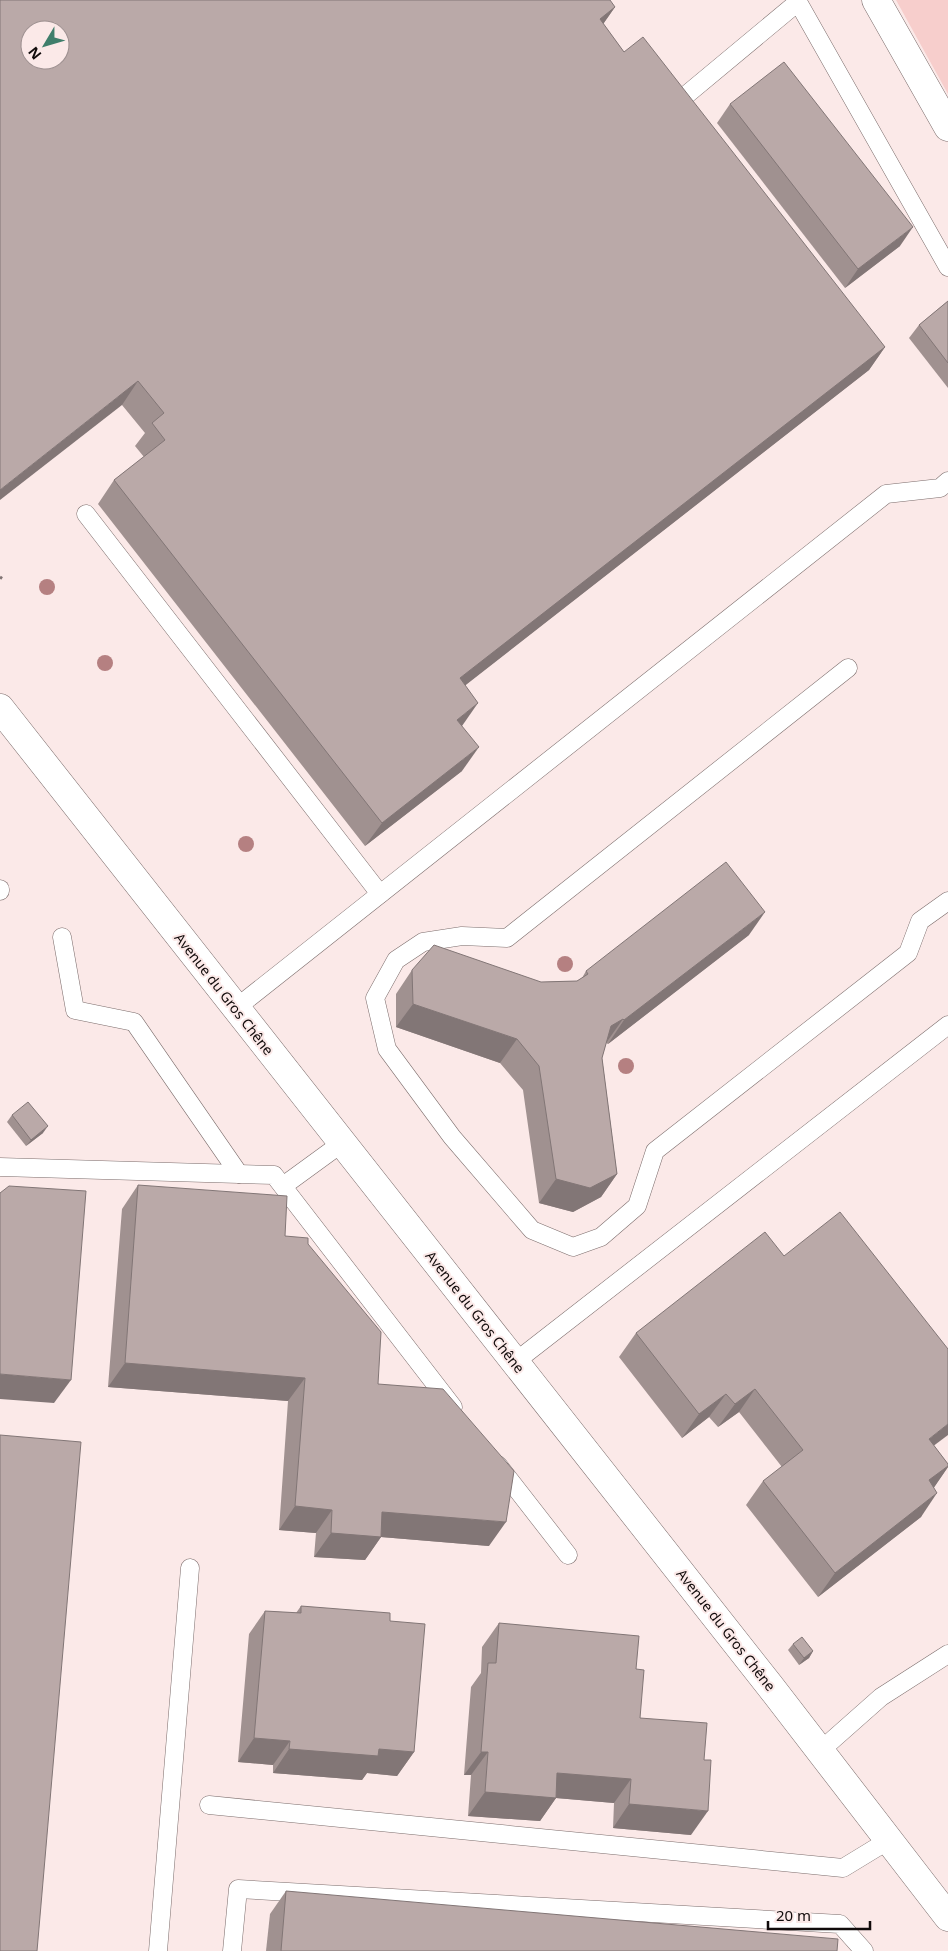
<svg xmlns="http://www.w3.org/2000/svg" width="948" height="1951" font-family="'Noto Sans',sans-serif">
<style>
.green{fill:#f7cecc}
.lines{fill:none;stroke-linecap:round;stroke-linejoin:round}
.service-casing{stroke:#7c6d6c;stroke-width:19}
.minor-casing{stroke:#7c6d6c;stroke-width:29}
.path{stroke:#807474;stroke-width:3;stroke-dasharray:2.5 2.5;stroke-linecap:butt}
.service{stroke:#fff;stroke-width:18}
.minor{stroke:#fff;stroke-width:28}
.tree{fill:#b58081}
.wall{fill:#a09190}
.shaded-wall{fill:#827676}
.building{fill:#baa9a8;stroke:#827676;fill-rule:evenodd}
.labels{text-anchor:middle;stroke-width:4;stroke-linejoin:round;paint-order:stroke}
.street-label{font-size:14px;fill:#110b0b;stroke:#fbe9e8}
</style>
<rect width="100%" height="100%" fill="#fbe9e8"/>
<!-- green -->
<path class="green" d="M896,0H948V94Z"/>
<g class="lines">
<!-- service casing -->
<g class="service-casing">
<g id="service">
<path d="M685,96L798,2L948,267"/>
<path d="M86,514L380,894"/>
<path d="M848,668L507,938L462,936L423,942L396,960L375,998L387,1049L452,1137L532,1230L573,1247L601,1237L637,1206L655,1151L908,953L920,921L948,901"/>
<path d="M0,891V889"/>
<path d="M62,937L75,1010L134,1022L239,1174"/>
<path d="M236,1008L886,494L940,488L948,481"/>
<path d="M0,1167L274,1175L453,1407"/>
<path d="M283,1186L342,1143"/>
<path d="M515,1362L948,1025"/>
<path d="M498,1465L568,1555"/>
<path d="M820,1751L881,1697L948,1654"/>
<path d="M209,1805L843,1868L889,1840"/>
<path d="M158,1951L190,1568"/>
<path d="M232,1951L238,1889L840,1924L864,1951"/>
</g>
</g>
<!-- minor casing -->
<g class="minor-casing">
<g id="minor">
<path d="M876,0L948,127"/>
<path d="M0,708L770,1686L948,1917"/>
</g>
</g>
<!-- path -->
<path class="path" d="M0,577L3,579"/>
<!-- service -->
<use href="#service" class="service"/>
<!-- minor -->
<use href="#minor" class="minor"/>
</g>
<!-- trees -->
<g class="tree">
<circle cx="47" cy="587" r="8"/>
<circle cx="105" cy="663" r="8"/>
<circle cx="246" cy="844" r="8"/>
<circle cx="565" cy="964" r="8"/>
<circle cx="626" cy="1066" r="8"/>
</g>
<!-- wall -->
<g class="wall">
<path d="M0,0L615,7L603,24L624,52L885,347L869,370L465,685L462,726V771L365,846L98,504L114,480L144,457L135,446L145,433L122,405Z"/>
<path d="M730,104L900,246L845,288L717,123Z"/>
<path d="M948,301V388L909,338L919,325Z"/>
<path d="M749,935L608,1044L606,1043L602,1058L617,1174L601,1197L573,1212L539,1203L523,1090L500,1063L396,1027V994L412,970L541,982L577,981L582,978L586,971Z"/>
<path d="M12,1115L43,1133L26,1146L7,1122Z"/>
<path d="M138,1185L308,1244L378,1384L489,1546L381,1537L365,1560L314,1557L316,1533L279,1530L288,1401L108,1387L122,1209Z"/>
<path d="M636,1333L934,1446L948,1464V1467L934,1487L921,1517L818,1597L746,1505L763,1481L782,1467L739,1412L718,1427L709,1417L682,1438L619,1357Z"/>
<path d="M301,1606L390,1621L414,1752L397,1776L367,1773L362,1780L273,1773V1765L238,1762L249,1634L265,1611L296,1613Z"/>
<path d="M499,1623L636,1669L640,1718L691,1835L613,1828L614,1803L556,1798L540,1821L468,1816L471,1775H464L471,1687L481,1673L482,1647Z"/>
<path d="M793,1644L813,1651L809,1658L799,1665L788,1650Z"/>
<path d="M286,1891L837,1951H266L270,1914Z"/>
</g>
<!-- shaded-wall -->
<g class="shaded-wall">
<path d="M615,7L599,30L600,19Z"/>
<path d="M913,227L900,246L845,288L858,269Z"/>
<path d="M885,347L869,370L444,702L460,678Z"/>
<path d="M138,381L122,405L0,500V490Z"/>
<path d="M478,703L462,726L457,720Z"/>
<path d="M479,747L462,771L365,846L382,823Z"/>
<path d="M765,912L749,935L608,1044L624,1020Z"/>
<path d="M413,1004L517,1039L500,1063L396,1027Z"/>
<path d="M623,1019L606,1043L611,1026Z"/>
<path d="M48,1126L43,1133L26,1146L31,1140Z"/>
<path d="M617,1174L601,1197L573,1212L539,1203L556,1179Z"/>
<path d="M125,1363L305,1378L288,1401L108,1387Z"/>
<path d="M0,1374L71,1380L54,1403L0,1399Z"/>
<path d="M755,1389L739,1412L718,1427L735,1404Z"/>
<path d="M726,1394L709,1417L682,1438L699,1414Z"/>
<path d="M948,1424V1435L912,1462L929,1439Z"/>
<path d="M948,1466V1467L933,1489L929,1480Z"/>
<path d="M937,1493L921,1517L818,1597L835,1573Z"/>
<path d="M295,1506L332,1510L316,1533L279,1530Z"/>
<path d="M382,1512L506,1522L489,1546L381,1537L365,1560L314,1557L331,1533Z"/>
<path d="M813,1651L809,1658L799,1665L804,1658Z"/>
<path d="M254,1738L290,1741L273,1765L238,1762Z"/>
<path d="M289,1749H379L414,1752L397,1776L367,1773L362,1780L273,1773Z"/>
<path d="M481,1752H488L471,1775H464Z"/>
<path d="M557,1773L631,1779L614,1803L556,1798L540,1821L468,1816L485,1792Z"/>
<path d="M629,1804L708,1811L691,1835L613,1828Z"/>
</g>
<!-- building -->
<g class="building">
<path d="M0,0H610L615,7L600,19L624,52L643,37L885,347L460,678L478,703L457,720L479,747L382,823L114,480L165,440L152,423L164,413L138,381L0,490ZM30,30H60V60H30Z"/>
<path d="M784,62L913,227L858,269L730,104Z"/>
<path d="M948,301V363L919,325Z"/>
<path d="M726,862L765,912L624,1020L623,1019L611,1026L602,1058L617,1174L590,1188L556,1179L539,1066L517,1039L413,1004L412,970L434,945L541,982L577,981L588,974L586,971Z"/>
<path d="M28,1102L48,1126L31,1140L12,1115Z"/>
<path d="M138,1185L287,1196L285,1236L308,1238V1244L381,1332L378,1384L443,1389L514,1471L506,1522L382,1512L381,1537L331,1533L332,1510L295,1506L305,1378L125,1363Z"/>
<path d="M9,1186L86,1191L71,1380L0,1374V1193Z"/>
<path d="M840,1212L948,1349V1424L929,1439L948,1464V1466L929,1480L937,1493L835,1573L763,1481L803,1450L755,1389L735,1404L726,1394L699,1414L636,1333L765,1232L784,1256Z"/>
<path d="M0,1435L81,1442L37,1951H0Z"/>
<path d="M301,1606L390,1613V1621L425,1624L414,1752L379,1749L378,1756L289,1749L290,1741L254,1738L265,1611L301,1613Z"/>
<path d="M499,1623L639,1636L636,1669L644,1670L640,1718L707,1723L704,1760H711L708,1811L629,1804L631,1779L557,1773L556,1798L485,1792L488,1752H481L488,1663H496Z"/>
<path d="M802,1637L813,1651L804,1658L793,1644Z"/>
<path d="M286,1891L838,1939L837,1951H281Z"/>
</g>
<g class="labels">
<!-- street labels -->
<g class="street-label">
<text transform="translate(224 994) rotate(52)" y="5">Avenue du Gros Chêne</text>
<text transform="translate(475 1312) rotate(52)" y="5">Avenue du Gros Chêne</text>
<text transform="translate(726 1630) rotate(52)" y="5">Avenue du Gros Chêne</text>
</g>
</g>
<!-- north arrow -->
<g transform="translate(45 45) rotate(232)"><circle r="24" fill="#fbe9e8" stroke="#9d9090"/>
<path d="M0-4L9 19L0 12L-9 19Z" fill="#3f7e6b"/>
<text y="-8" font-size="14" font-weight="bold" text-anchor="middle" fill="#110b0b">N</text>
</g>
<!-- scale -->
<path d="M768 1921v8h102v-8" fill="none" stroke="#110b0b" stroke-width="2.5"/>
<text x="776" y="1921" font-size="15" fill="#110b0b" stroke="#fbe9e8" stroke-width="4" paint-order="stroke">20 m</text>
</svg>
